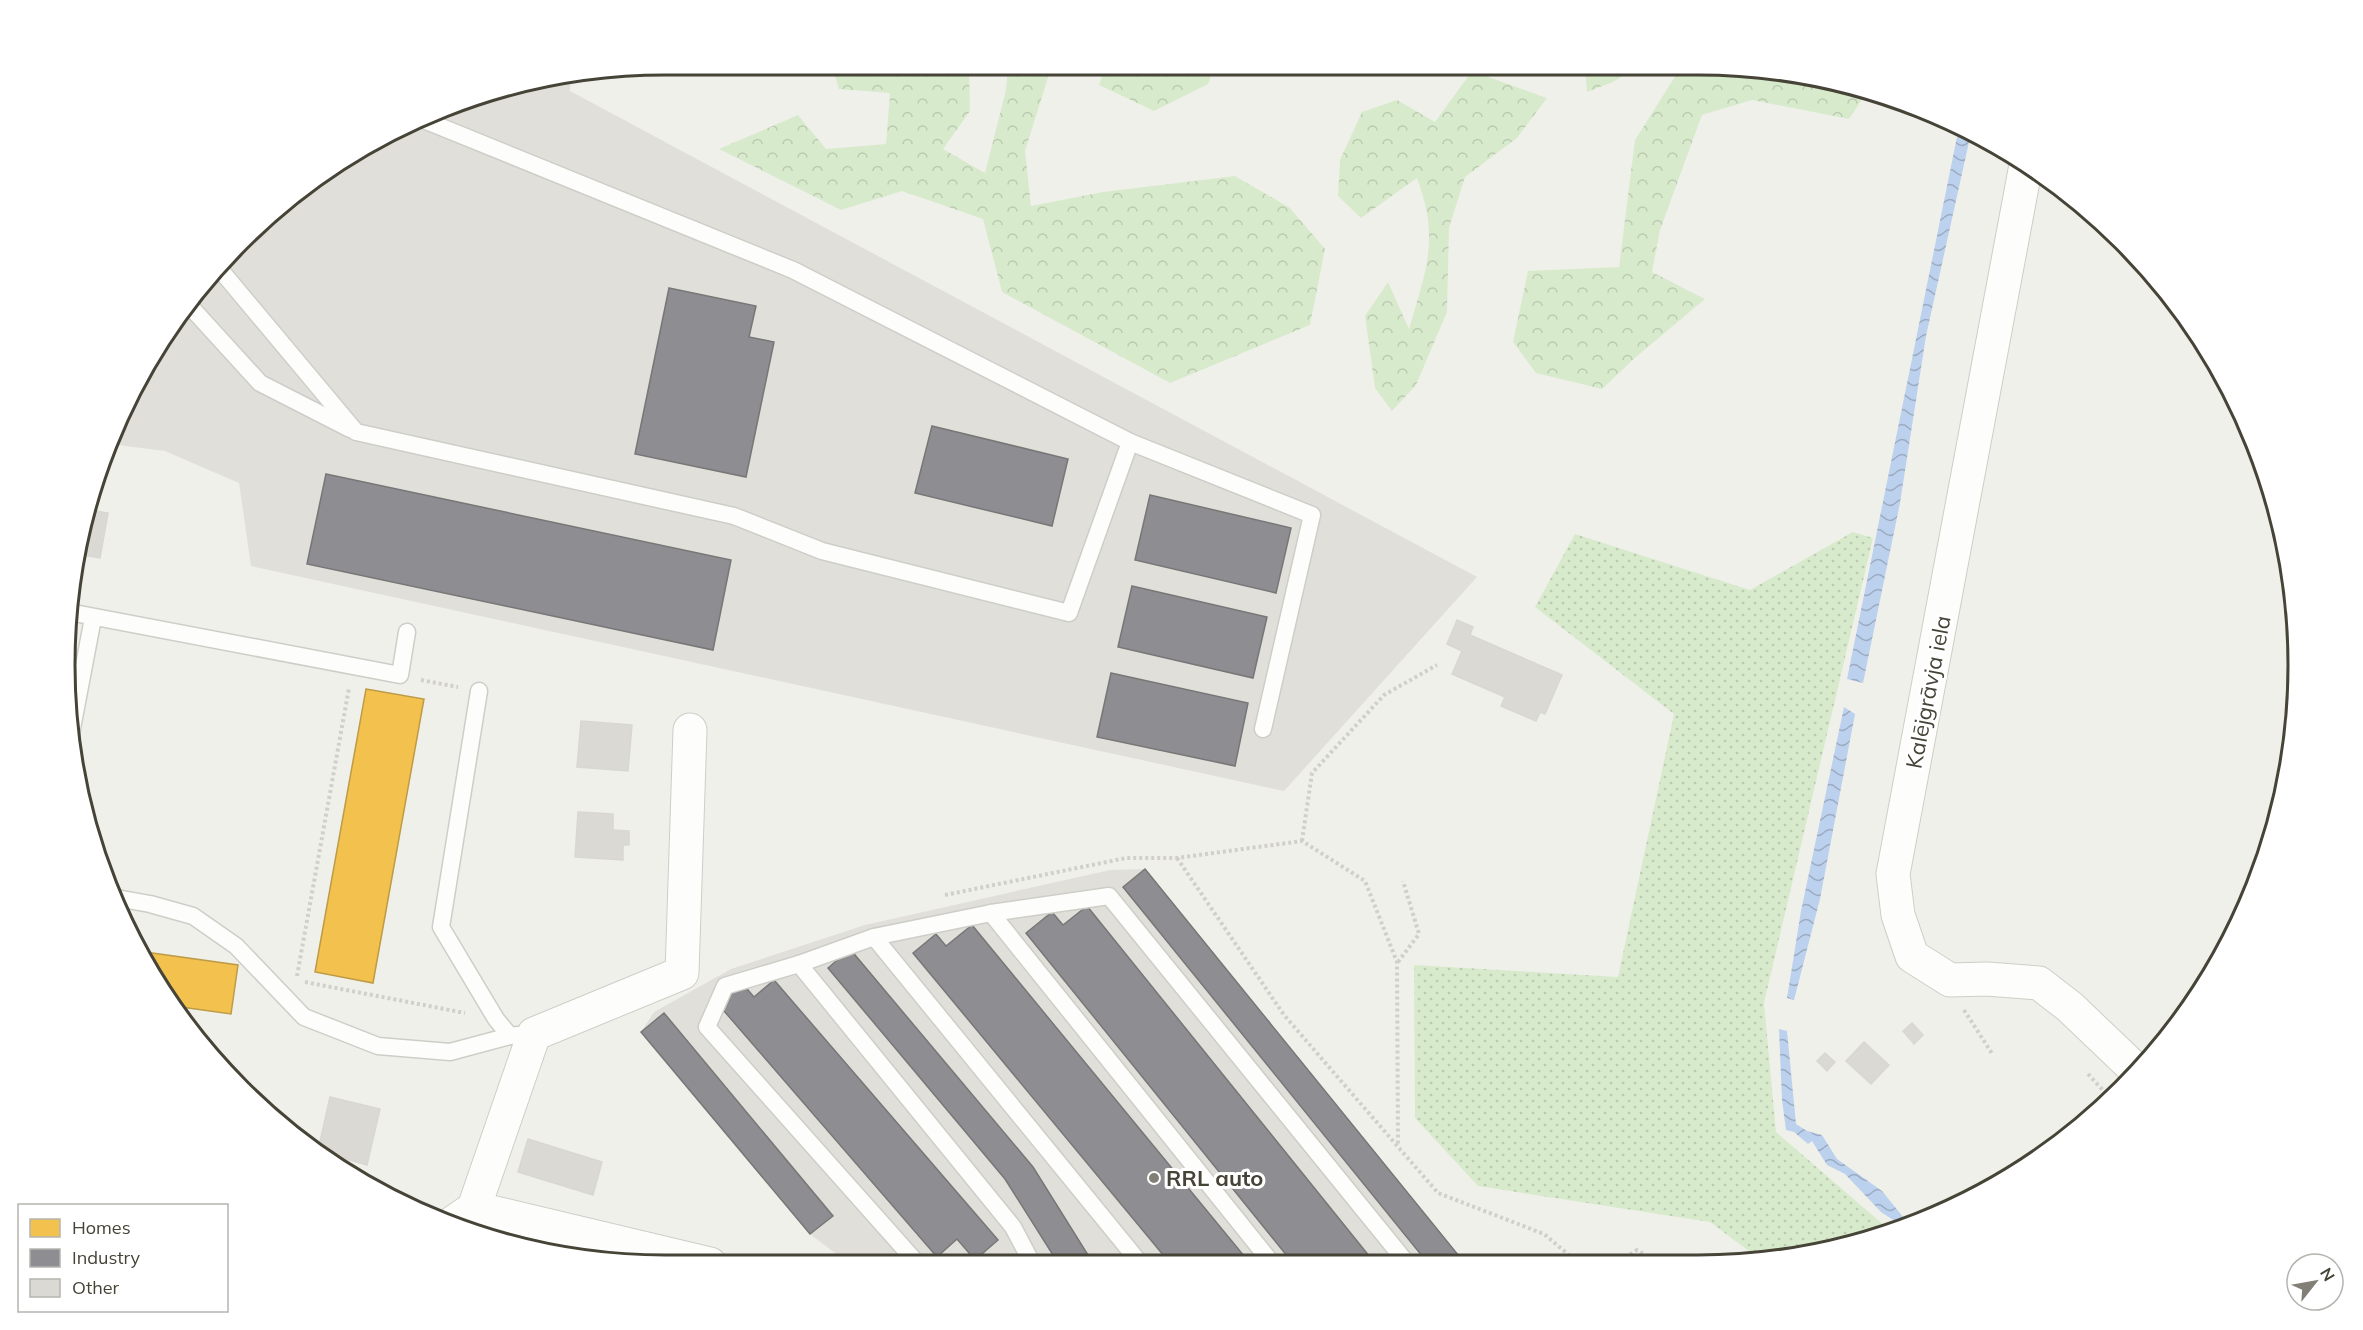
<svg xmlns="http://www.w3.org/2000/svg" width="2363" height="1330" font-family="Mulish,sans-serif">
<style>
.industrial{fill:#e0dfd9}
.forest{fill:url(#forest-crowns)}
.garden{fill:url(#garden-dots)}
.water{fill:url(#water-waves)}
.homes{fill:#f2c14e;stroke:#be9b47;stroke-width:1.5}
.industry{fill:#8d8d92;stroke:#787777;stroke-width:1.5}
.building{fill:#dad9d3;stroke:#d8d7d1;stroke-width:1.5}
.lines{fill:none;stroke-linecap:round;stroke-linejoin:round}
.service-casing{stroke:#cecec8;stroke-width:19}
.minor-casing{stroke:#cecec8;stroke-width:35}
.path{stroke:#d1cfcb;stroke-width:4;stroke-dasharray:3 3;stroke-linecap:butt}
.service{stroke:#fdfdfc;stroke-width:16}
.minor{stroke:#fdfdfc;stroke-width:33}
.poi-dot{fill:#828076;stroke:#fff;stroke-width:2}
.labels{text-anchor:middle;stroke-width:6;stroke-linejoin:round;paint-order:stroke}
.street-label{font-size:22px;fill:#464337;stroke:#fff}
.poi-label{font-size:22px;font-weight:bold;fill:#464337;stroke:#fff;text-anchor:start}
.rim{fill:none;stroke:#464337;stroke-width:3}
</style>
<defs>
<pattern id="forest-crowns" width="20" height="18" patternUnits="userSpaceOnUse" patternTransform="scale(1.5)"><rect width="20" height="18" fill="#d8eacc"/><path d="M2 6a3 3 0 1 1 6 0M12 15a3 3 0 1 1 6 0" fill="none" stroke="#bbcab0"/></pattern>
<pattern id="garden-dots" width="8" height="8" patternUnits="userSpaceOnUse" patternTransform="scale(1.5)"><rect width="8" height="8" fill="#d8eacc"/><path d="M2 2h.1M6 6h.1" fill="none" stroke="#bbcab0" stroke-width="1.8" stroke-linecap="round"/></pattern>
<pattern id="water-waves" width="16" height="10" patternUnits="userSpaceOnUse" patternTransform="scale(1.5)"><rect width="16" height="10" fill="#bcd1ed"/><path d="M0 5q4-4 8 0t8 0" fill="none" stroke="#9babc1"/></pattern>
</defs>
<rect width="100%" height="100%" fill="#f0f0eb"/>
<!-- industrial -->
<g class="industrial">
<path d="M571,73L570,91L1477,577L1284,791L251,566L239,483L165,451L110,444L126,400L166,331L240,241L300,188L399,127L472,96Z"/>
<path d="M1145,869L1463,1261L848,1263L810,1234L641,1032L654,1012L731,969L865,925L1110,870Z"/>
</g>
<!-- forest -->
<g class="forest">
<path d="M1585,66H1640L1613,82L1587,92Z"/>
<path d="M1660,66H1737L1867,92L1849,119L1752,100L1702,115L1660,230L1652,272L1705,299L1636,357L1602,389L1536,373L1513,342L1528,271L1619,267L1635,140L1676,75Z"/>
<path d="M969,68L970,111L943,149L985,173L1006,90L1008,68H1051L1025,151L1031,206L1103,192L1235,176L1290,208L1325,249L1310,325L1170,383L1002,292L983,219L902,191L841,210L719,149L798,115L826,149L886,144L890,93L839,89L833,69Z"/>
<path d="M1105,68H1214L1208,84L1154,111L1099,85Z"/>
<path d="M1472,71L1547,98L1517,138L1465,177L1449,228L1447,312L1416,385L1392,411L1375,388L1365,316L1388,282L1409,329C1426,270 1440,239 1417,178L1361,218L1338,196L1340,160L1362,112L1397,100L1435,122Z"/>
</g>
<!-- garden -->
<path class="garden" d="M1853,532L1873,538L1764,1003L1776,1132L1893,1233L1776,1260H1761L1710,1222L1478,1186L1415,1118L1414,965L1618,977L1674,714L1535,607L1575,534L1750,590Z"/>
<!-- water -->
<g class="water">
<path d="M1959,127L1971,133L1926,336L1900,503L1863,683L1847,679Z"/>
<path d="M1844,707L1855,714L1820,899L1794,1000L1787,998L1801,911Z"/>
<path d="M1779,1029L1787,1031L1796,1124L1807,1131L1822,1135L1837,1159L1882,1191L1904,1218L1915,1222L1904,1227L1881,1212L1845,1174L1827,1165L1812,1141L1808,1144L1794,1132L1786,1130L1782,1100Z"/>
</g>
<!-- homes -->
<g class="homes">
<path d="M366,689L424,699L373,983L315,972Z"/>
<path d="M138,951L238,965L231,1014L174,1006Z"/>
</g>
<!-- industry -->
<g class="industry">
<path d="M669,288L756,306L749,337L774,342L746,477L635,454Z"/>
<path d="M932,426L1068,459L1052,526L915,493Z"/>
<path d="M326,474L731,560L713,650L307,564Z"/>
<path d="M1150,495L1291,528L1276,593L1135,560Z"/>
<path d="M1132,586L1267,617L1253,678L1118,647Z"/>
<path d="M1111,673L1248,703L1235,766L1097,737Z"/>
<path d="M1145,869L1463,1261L1427,1262L1123,887Z"/>
<path d="M1087,906L1374,1262H1292L1026,933L1052,912L1063,925Z"/>
<path d="M972,925L1249,1262H1169L913,953L936,934L946,946Z"/>
<path d="M850,949L1033,1167L1093,1263H1058L1005,1179L828,968Z"/>
<path d="M774,980L998,1240L975,1260L957,1239L937,1257L718,1004L742,983L754,997Z"/>
<path d="M664,1013L833,1216L810,1234L641,1032Z"/>
</g>
<!-- building -->
<g class="building">
<path d="M85,509L108,513L100,558L76,554Z"/>
<path d="M1457,620L1473,627L1470,635L1562,675L1545,714L1540,712L1536,721L1501,706L1505,697L1452,674L1462,651L1447,644Z"/>
<path d="M581,721L632,725L628,771L577,767Z"/>
<path d="M578,812L613,814V830L629,831V845H623V860L575,857Z"/>
<path d="M1912,1023L1923,1035L1914,1044L1903,1031Z"/>
<path d="M1864,1042L1889,1065L1871,1084L1846,1061Z"/>
<path d="M1825,1053L1835,1062L1827,1071L1817,1061Z"/>
<path d="M330,1097L380,1109L367,1165L318,1151Z"/>
<path d="M528,1139L602,1162L593,1195L518,1172Z"/>
</g>
<g class="lines">
<!-- service casing -->
<g class="service-casing">
<g id="service">
<path d="M419,118L793,270L1130,442"/>
<path d="M218,267L356,432L734,516L822,551L1069,613L1130,442L1312,515L1263,729"/>
<path d="M188,304L260,383L350,429"/>
<path d="M69,612L400,675L407,632"/>
<path d="M479,691L441,927L496,1019L510,1036L518,1035"/>
<path d="M70,739L93,618"/>
<path d="M111,897L150,904L193,916L236,946L304,1017L378,1046L450,1052L510,1036"/>
<path d="M991,913L1271,1262"/>
<path d="M874,937L1140,1263"/>
<path d="M799,964L1013,1227L1032,1263"/>
<path d="M917,1263L707,1027L725,986L799,964L874,937L991,913L1109,896L1406,1262"/>
</g>
</g>
<!-- minor casing -->
<g class="minor-casing">
<g id="minor">
<path d="M2026,165L1893,874L1898,915L1912,956L1950,980L1987,979L2039,983L2070,1007L2137,1071"/>
<path d="M474,1208L710,1264"/>
<path d="M451,1224L474,1208L534,1034L682,973L690,730"/>
</g>
</g>
<!-- path -->
<g class="path">
<path d="M421,680L458,687"/>
<path d="M1302,841L1312,773L1384,695L1437,665"/>
<path d="M1177,858L1284,1015L1438,1193L1544,1234L1576,1261"/>
<path d="M945,895L1126,858H1177L1302,841L1365,881L1397,962L1398,1146"/>
<path d="M1398,962L1419,934L1403,881"/>
<path d="M297,976L349,688"/>
<path d="M305,982L465,1013"/>
<path d="M1964,1010L1993,1055"/>
<path d="M2088,1074L2111,1099"/>
<path d="M1620,1261L1637,1250L1655,1261"/>
</g>
<!-- service -->
<use href="#service" class="service"/>
<!-- minor -->
<use href="#minor" class="minor"/>
</g>
<!-- markers -->
<circle class="poi-dot" cx="1154" cy="1178" r="6"/>
<g class="labels">
<!-- street labels -->
<g class="street-label">
<text transform="translate(1928 692) rotate(-79)" y="8">Kalējgrāvja iela</text>
</g>
<!-- poi labels -->
<g class="poi-label">
<text x="1166" y="1186">RRL auto</text>
</g>
</g>
<!-- crop -->
<path d="M0 0H2363V1330H0ZM665 75H1698A590 590 0 0 1 2288 665V665A590 590 0 0 1 1698 1255H665A590 590 0 0 1 75 665V665A590 590 0 0 1 665 75Z" fill="#fff" fill-rule="evenodd"/>
<path class="rim" d="M665 75H1698A590 590 0 0 1 2288 665V665A590 590 0 0 1 1698 1255H665A590 590 0 0 1 75 665V665A590 590 0 0 1 665 75Z"/>
<!-- legend -->
<rect x="18" y="1204" width="210" height="108" fill="#ffffff" stroke="#b5b4af" stroke-width="1.5"/>
<rect x="30" y="1219" width="30" height="18" fill="#f2c14e" stroke="#b5b4af" stroke-width="1.5"/>
<text x="72" y="1234" font-size="18" fill="#464337">Homes</text>
<rect x="30" y="1249" width="30" height="18" fill="#8d8d92" stroke="#b5b4af" stroke-width="1.5"/>
<text x="72" y="1264" font-size="18" fill="#464337">Industry</text>
<rect x="30" y="1279" width="30" height="18" fill="#dad9d3" stroke="#b5b4af" stroke-width="1.5"/>
<text x="72" y="1294" font-size="18" fill="#464337">Other</text>
<!-- north arrow -->
<g transform="translate(2315 1282) rotate(59)"><circle r="28" fill="#ffffff" stroke="#b5b4af" stroke-width="1.5"/>
<path d="M0-4.5L10 22L0 15L-10 22Z" fill="#828076"/>
<text y="-9" font-size="16" font-weight="bold" text-anchor="middle" fill="#464337">N</text>
</g>
</svg>
